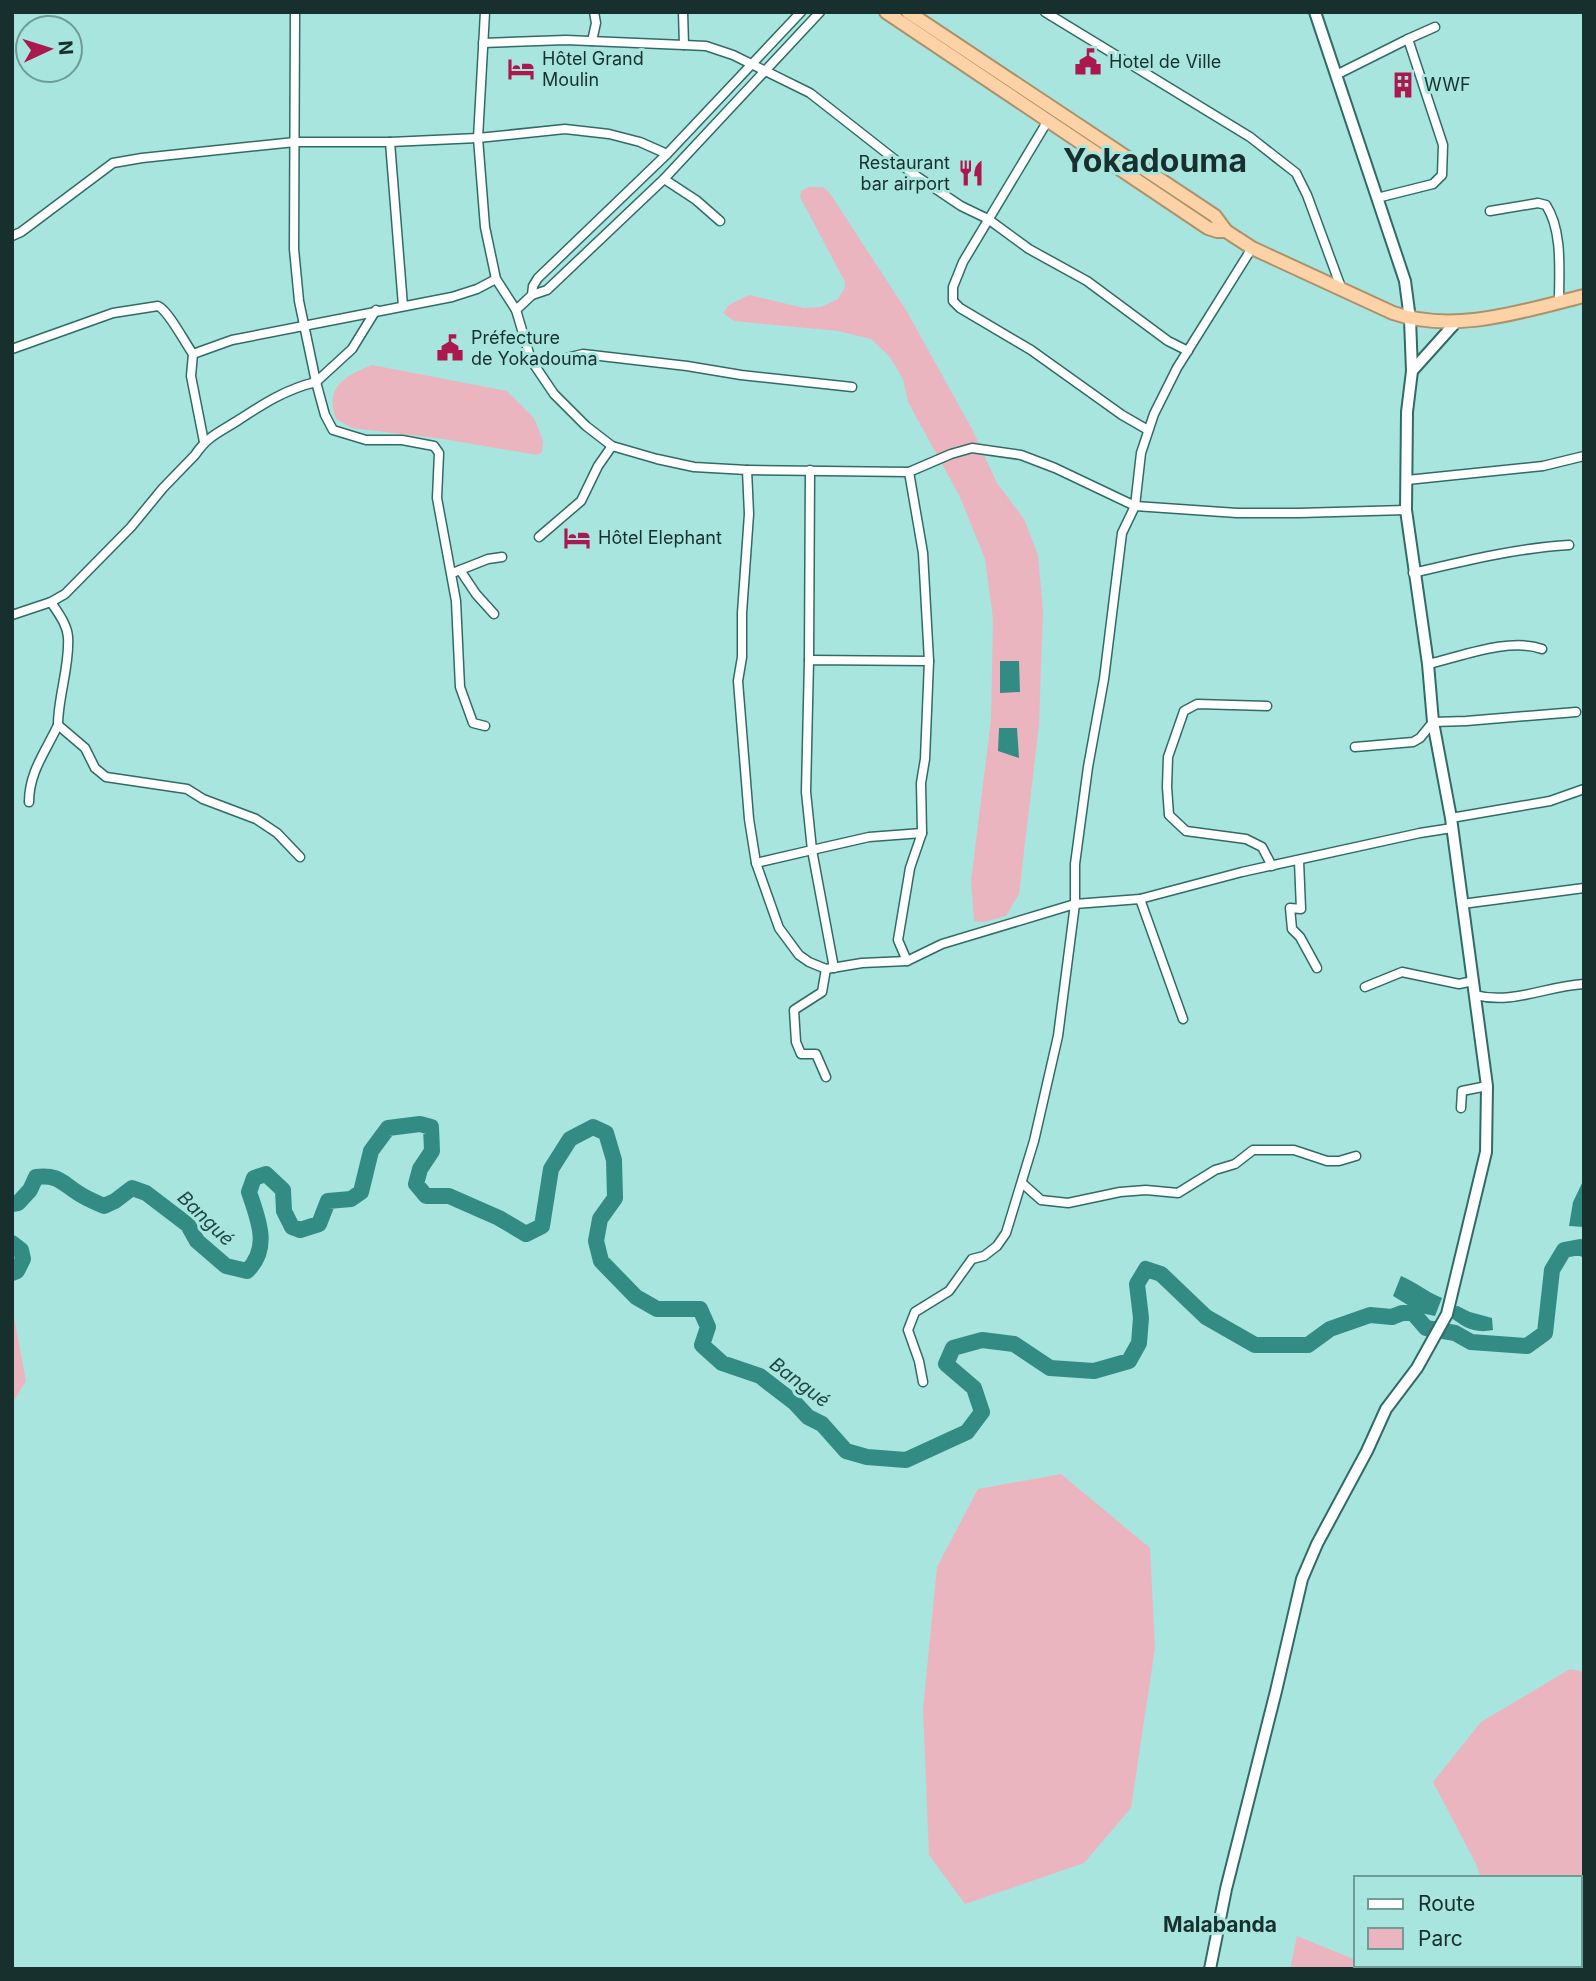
<svg xmlns="http://www.w3.org/2000/svg" width="1596" height="1981" font-family="Inter,sans-serif">
<style>
.green{fill:#ebb5bf}
.water{fill:#338c84}
.lines{fill:none;stroke-linecap:round;stroke-linejoin:round}
.river{stroke:#338c84;stroke-width:16}
.minor-casing{stroke:#306b65;stroke-width:11}
.secondary-casing{stroke:#306b65;stroke-width:14}
.trunk-casing{stroke:#ab926d;stroke-width:16}
.minor{stroke:#fff;stroke-width:8}
.secondary{stroke:#fff;stroke-width:10}
.trunk{stroke:#fcd2a6;stroke-width:12}
.labels{text-anchor:middle;stroke-width:6;stroke-linejoin:round;paint-order:stroke}
.poi-label{font-size:18px;fill:#17302d;stroke:#a8e5de;text-anchor:start}
.water-label{font-size:19px;font-style:italic;fill:#1e4642;stroke:#a8e5de}
.quarter-label{font-size:21px;font-weight:bold;fill:#17302d;stroke:#a8e5de}
.town-label{font-size:32px;font-weight:bold;fill:#17302d;stroke:#a8e5de}
</style>
<rect width="100%" height="100%" fill="#a8e5de"/>
<!-- green -->
<g class="green">
<path d="M809,187H823L829,192L906,310L972,429L997,483L1024,519L1038,555L1043,611L1039,725L1019,894L1006,916L984,922L974,921L971,881L991,720L993,619L985,559L960,497L908,402L903,379L889,356L871,339L838,331L734,321L723,313L729,305L749,295L804,308L821,307L838,299L845,287V282L800,197L801,191Z"/>
<path d="M372,365L507,391L534,418L543,441L542,452L537,455L443,439L352,428L336,419C324,386 346,376 372,365Z"/>
<path d="M12,1306L26,1381L12,1404Z"/>
<path d="M1061,1474L1150,1548L1155,1648L1131,1808L1084,1863L965,1904L929,1855L923,1709L937,1567L978,1489Z"/>
<path d="M1570,1669L1584,1672V1969H1290L1297,1936L1356,1960V1965H1580V1878H1481L1476,1864L1433,1782L1481,1722Z"/>
</g>
<!-- water -->
<g class="water">
<path d="M1000,661H1019L1020,692L1000,693Z"/>
<path d="M999,728H1017L1019,758L998,751Z"/>
<path d="M1584,1179V1227L1569,1226L1573,1202Z"/>
<path d="M1401,1276C1416,1282 1427,1292 1442,1298L1435,1316L1421,1313L1393,1296Z"/>
<path d="M1458,1306L1470,1312L1492,1318L1493,1330C1474,1334 1463,1327 1449,1316L1451,1307Z"/>
</g>
<g class="lines">
<!-- river -->
<g class="river">
<path d="M12,1204L18,1203L30,1190L36,1177C61,1174 63,1185 83,1196C90,1200 97,1203 104,1206L115,1201L132,1188L146,1193L188,1225L197,1241L226,1266L247,1271C271,1248 258,1219 249,1192L254,1178L266,1174L283,1190L284,1211L292,1227L300,1230L319,1224L328,1201L351,1199L361,1192L371,1151L388,1128L420,1124L431,1127L432,1151L420,1169L416,1184L426,1196H449L499,1218L526,1234L542,1226L551,1169L570,1139L593,1127L606,1133L614,1160L615,1198L600,1219L596,1241L601,1261L636,1297L657,1309H700L708,1327L702,1345L722,1363L760,1376L795,1403L808,1417L822,1424L846,1451L867,1457L906,1460L967,1432L982,1412L974,1388L946,1364L953,1348L982,1340L1014,1344L1050,1368L1094,1371L1129,1361L1139,1343L1141,1318L1137,1284L1146,1269L1161,1274L1206,1317L1255,1345H1308L1330,1329L1370,1315L1392,1317L1402,1313H1413L1426,1328L1455,1333L1471,1342L1527,1346L1545,1333L1552,1270L1564,1250L1580,1247L1584,1249"/>
<path d="M12,1243L21,1250L23,1259L17,1271L12,1273"/>
</g>
<!-- minor casing -->
<g class="minor-casing">
<g id="minor">
<path d="M295,12L294,249L299,301L316,382"/>
<path d="M485,12L478,138L485,227L496,279L516,310L531,360L554,394L586,426L612,446L657,459L694,467L747,470L749,514L742,613V657L738,681L749,819L756,863L779,928L799,955L809,962L826,969L862,963L907,961L942,944L1075,904L1140,899L1242,872L1420,833L1452,828"/>
<path d="M683,12L684,45"/>
<path d="M1045,12L1250,137L1296,173L1307,195L1342,290"/>
<path d="M1408,39L1435,27"/>
<path d="M592,41L596,23L594,12"/>
<path d="M483,43L566,40L684,45L706,46L733,55L810,93L912,173L961,206L988,219L1029,249L1087,281L1168,341L1188,351"/>
<path d="M1336,75L1408,39L1443,145L1442,175L1433,184L1377,198"/>
<path d="M1047,122L963,262L953,287V301L960,308L1031,350L1122,415L1148,430"/>
<path d="M390,142L403,306"/>
<path d="M664,179L696,200L720,221"/>
<path d="M1490,211L1538,203L1546,205C1563,231 1559,272 1559,302"/>
<path d="M12,236L21,232L113,163L142,158L295,142H390L478,138L565,129L609,134L640,142L667,154"/>
<path d="M532,295L547,290L664,179L820,12"/>
<path d="M516,310L532,295L533,286L538,278L667,154L801,12"/>
<path d="M12,349L113,313L158,306C168,310 185,343 193,354"/>
<path d="M531,360L554,361L583,354L687,366L741,375L852,387"/>
<path d="M316,382L352,349L376,310"/>
<path d="M204,442L191,376L193,354L232,340L452,297L477,289L496,279"/>
<path d="M747,470L909,472L923,553L929,661L925,759L921,783L922,833L910,868L898,940L907,961"/>
<path d="M909,472L951,454L972,448L1021,455L1055,468L1135,506L1237,513H1299L1406,510"/>
<path d="M1407,480L1543,466L1584,456"/>
<path d="M539,537L581,501L598,466L612,446"/>
<path d="M460,570L476,594L494,614"/>
<path d="M455,572L488,559L502,557"/>
<path d="M1413,573C1464,561 1517,548 1569,545"/>
<path d="M51,602C58,613 67,624 68,637C70,666 58,696 58,725L85,748L95,768L106,777L187,789L203,799L256,819L277,833L300,857"/>
<path d="M12,615L51,602L65,594L131,527L163,488L195,455C208,436 218,433 237,421C263,404 286,389 316,382L325,415L333,430L366,440H402L434,446L439,453L437,498L456,601L460,687L473,723L485,726"/>
<path d="M809,660L810,470"/>
<path d="M1428,664C1460,657 1509,637 1542,649"/>
<path d="M1267,706L1197,704L1184,711L1168,757L1167,787L1169,815L1186,831L1246,839L1262,847L1272,866"/>
<path d="M1355,747L1413,742L1420,738L1433,722L1466,721L1576,712"/>
<path d="M29,802C29,772 46,751 58,725"/>
<path d="M1451,818L1550,801L1584,789"/>
<path d="M922,833L869,837L812,850L806,792L809,660L929,661"/>
<path d="M1299,861L1301,909L1290,908L1292,929L1300,937L1317,968"/>
<path d="M756,863L812,850L834,968"/>
<path d="M1140,899L1183,1019"/>
<path d="M1462,904L1584,888"/>
<path d="M826,969L822,992L794,1010L796,1042L801,1054H816L826,1077"/>
<path d="M1365,987L1402,972L1459,984L1473,981"/>
<path d="M1475,995C1513,1005 1546,986 1584,984"/>
<path d="M1461,1108L1462,1091L1487,1086"/>
<path d="M1022,1183L1041,1200L1068,1203L1120,1192L1146,1190L1178,1193L1215,1170L1235,1164L1253,1150H1294L1327,1161H1339L1356,1156"/>
<path d="M923,1382L919,1361L908,1330L915,1312L949,1291L972,1259L984,1256L997,1246L1006,1233L1034,1141L1058,1036L1075,904V864L1088,767L1104,679L1122,533L1135,506L1141,453L1154,414L1177,368L1252,248"/>
</g>
</g>
<!-- secondary casing -->
<g class="secondary-casing">
<g id="secondary">
<path d="M1412,371L1457,321"/>
<path d="M1210,1969L1226,1889L1276,1691L1302,1579L1317,1544L1367,1451L1386,1409L1417,1368L1447,1314L1486,1152L1487,1086L1451,818L1433,722L1428,664L1406,510L1407,412L1412,371L1410,319L1405,281L1315,12"/>
</g>
</g>
<!-- trunk casing -->
<g class="trunk-casing">
<g id="trunk">
<path d="M886,12L1208,228L1217,231H1226"/>
<path d="M908,12L1215,216L1226,231L1252,248L1393,313C1455,334 1523,311 1584,296"/>
</g>
</g>
<!-- minor -->
<use href="#minor" class="minor"/>
<!-- secondary -->
<use href="#secondary" class="secondary"/>
<!-- trunk -->
<use href="#trunk" class="trunk"/>
</g>
<!-- icons -->
<defs>
<g id="civic-bare" transform="scale(2.1)"><path d="M-.6-6.5H3V-4.5H.6V-3L4-1V1h2V6H-6V1h2V-1L-.6-3ZM-1.2 2.5V6h2.4V2.5Z" fill="#ab184d" stroke="#a8e5de" stroke-width="2.5" paint-order="stroke"/></g>
<g id="hotel-bare" transform="scale(2.1)"><path d="M-6-4.5h1.5V1H6V5H4.5V3h-9V5H-6ZM-4 0a1.8 1.8 0 1 1 3.6 0ZM.5 0V-2.5h3Q6-2.5 6 0Z" fill="#ab184d" stroke="#a8e5de" stroke-width="2.5" paint-order="stroke"/></g>
<g id="building-bare" transform="scale(2.1)"><path d="M-4-6H4V6H1V3H-1V6H-4ZM-2.5-4.3h1.7v1.8h-1.7ZM.8-4.3h1.7v1.8H.8ZM-2.5-1h1.7V.8h-1.7ZM.8-1h1.7V.8H.8Z" fill="#ab184d" stroke="#a8e5de" stroke-width="2.5" paint-order="stroke"/></g>
<g id="restaurant-bare" transform="scale(2.1)"><path d="M-5-6h1v4h1v-4h1v4h1v-4h1v5L-1.5 .5V6h-2V.5L-5-1ZM5-6V6H3V1.5H1.5Q1.5-4 5-6Z" fill="#ab184d" stroke="#a8e5de" stroke-width="2.5" paint-order="stroke"/></g>
</defs>
<g fill-rule="evenodd">
<use href="#civic-bare" x="1088" y="62"/>
<use href="#hotel-bare" x="521" y="69"/>
<use href="#building-bare" x="1403" y="85"/>
<use href="#restaurant-bare" x="971" y="173"/>
<use href="#civic-bare" x="450" y="348"/>
<use href="#hotel-bare" x="577" y="538"/>
</g>
<g class="labels">
<!-- poi labels -->
<g class="poi-label">
<text x="542" y="65">Hôtel Grand<tspan x="542" dy="21">Moulin</tspan></text>
<text x="1109" y="68">Hotel de Ville</text>
<text x="1424" y="91">WWF</text>
<text x="950" y="169" text-anchor="end">Restaurant<tspan x="950" dy="21">bar airport</tspan></text>
<text x="471" y="344">Préfecture<tspan x="471" dy="21">de Yokadouma</tspan></text>
<text x="598" y="544">Hôtel Elephant</text>
</g>
<!-- water labels -->
<g class="water-label">
<text transform="translate(206 1218) rotate(44)" y="7">Bangué</text>
<text transform="translate(800 1382) rotate(37)" y="7">Bangué</text>
</g>
<!-- quarter labels -->
<g class="quarter-label">
<text x="1220" y="1932">Malabanda</text>
</g>
<!-- town labels -->
<g class="town-label">
<text x="1155" y="172">Yokadouma</text>
</g>
</g>
<!-- border -->
<rect width="1596" height="1981" fill="none" stroke="#17302d" stroke-width="28"/>
<!-- legend -->
<rect x="1354" y="1876" width="228" height="91" fill="#a8e5de" stroke="#6e9d97" stroke-width="2"/>
<rect x="1368" y="1899" width="35" height="10" fill="#ffffff" stroke="#6e9d97" stroke-width="2"/>
<text x="1418" y="1911" font-size="21" fill="#17302d">Route</text>
<rect x="1368" y="1928" width="35" height="21" fill="#ebb5bf" stroke="#6e9d97" stroke-width="2"/>
<text x="1418" y="1946" font-size="21" fill="#17302d">Parc</text>
<!-- north arrow -->
<g transform="translate(49 49) rotate(86)"><circle r="33" fill="#a8e5de" stroke="#6e9d97" stroke-width="2"/>
<path d="M0-5L12 26L0 18L-12 26Z" fill="#ab184d"/>
<text y="-10" font-size="19" font-weight="bold" text-anchor="middle" fill="#17302d">N</text>
</g>
</svg>
